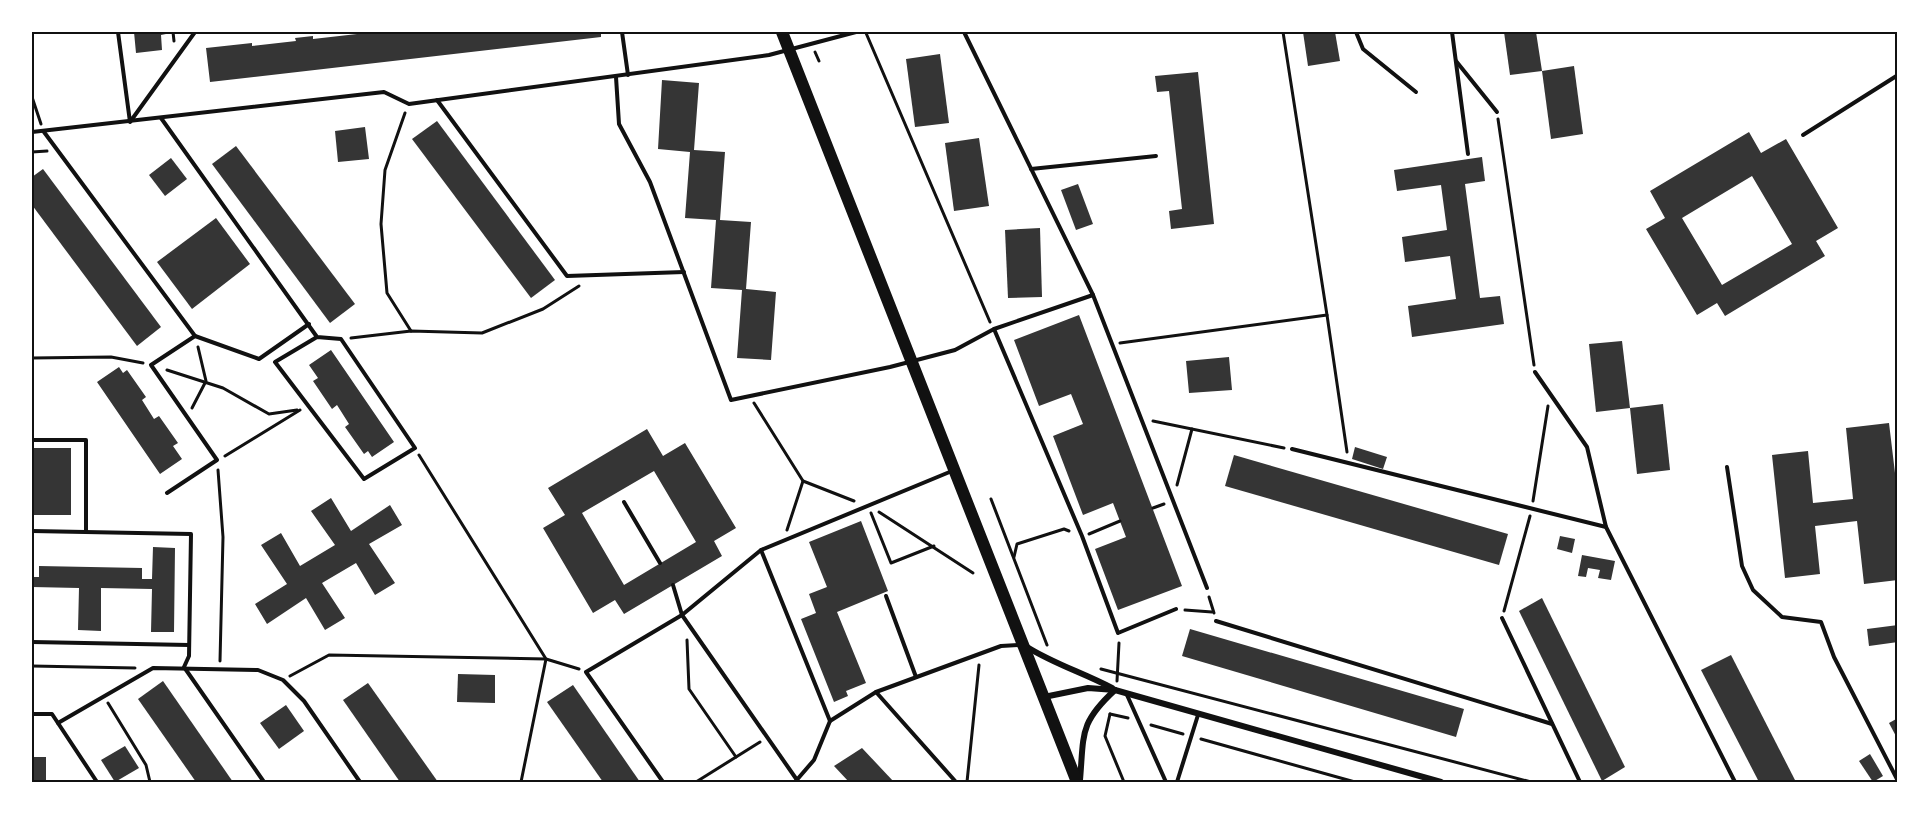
<svg xmlns="http://www.w3.org/2000/svg" width="1929" height="814" font-family="'Alegreya Sans',sans-serif">
<style>
.building{fill:#353535;fill-rule:evenodd}
.lines{fill:none;stroke-linecap:round;stroke-linejoin:round}
.path{stroke:#111;stroke-width:3}
.service{stroke:#111;stroke-width:4}
.minor{stroke:#111;stroke-width:6}
.secondary{stroke:#111;stroke-width:12}
.neatline{fill:none;stroke:#111;stroke-width:2}
</style>
<rect width="100%" height="100%" fill="#fff"/>
<!-- building -->
<g class="building">
<path d="M134,32H166V34L161,35L162,50L136,53Z"/>
<path d="M357,32H601V37L210,82L206,48L252,43V46L296,41L295,38L313,36V39L357,34Z"/>
<path d="M1303,32H1335L1340,61L1308,66Z"/>
<path d="M1504,32H1536L1542,71L1510,75Z"/>
<path d="M940,54L949,123L915,127L906,59Z"/>
<path d="M1574,66L1583,134L1551,139L1542,71Z"/>
<path d="M1198,72L1214,224L1171,229L1169,211L1182,209L1169,91L1157,92L1155,76Z"/>
<path d="M662,80L699,83L694,150L725,152L720,220L751,222L746,289L776,292L771,360L737,358L742,290L711,288L716,220L685,218L690,152L658,149Z"/>
<path d="M437,121L555,280L531,298L412,139Z"/>
<path d="M365,127L369,159L338,162L335,131Z"/>
<path d="M1749,132L1761,153L1786,139L1838,228L1816,241L1825,256L1725,316L1717,303L1697,315L1646,229L1665,218L1650,191ZM1752,176L1792,244L1722,285L1682,218Z"/>
<path d="M979,138L989,206L954,211L945,143Z"/>
<path d="M236,146L355,304L330,323L212,164Z"/>
<path d="M1482,157L1485,181L1465,184L1480,298L1500,296L1504,324L1412,337L1408,306L1456,299L1450,256L1405,262L1402,237L1447,230L1441,185L1397,191L1394,170Z"/>
<path d="M171,158L187,179L165,196L149,175Z"/>
<path d="M43,169L161,327L137,346L32,205V177Z"/>
<path d="M1078,184L1093,224L1076,230L1061,190Z"/>
<path d="M216,218L250,264L192,309L157,262Z"/>
<path d="M1040,228L1042,297L1008,298L1005,230Z"/>
<path d="M1079,315L1182,586L1118,610L1095,549L1126,537L1113,503L1083,515L1053,436L1083,424L1071,394L1039,406L1014,340Z"/>
<path d="M1622,341L1630,408L1596,412L1589,344Z"/>
<path d="M331,350L394,442L372,457L368,451L364,454L345,427L349,424L337,405L332,409L313,381L318,378L309,365Z"/>
<path d="M1229,357L1232,390L1189,393L1186,361Z"/>
<path d="M119,367L123,373L127,370L146,397L142,400L154,419L159,416L178,443L173,446L182,459L160,474L97,382Z"/>
<path d="M1663,404L1670,470L1637,474L1630,408Z"/>
<path d="M1889,423L1898,498V580L1864,584L1857,521L1815,526L1820,574L1785,578L1772,455L1808,451L1813,503L1853,499L1846,428Z"/>
<path d="M647,429L663,456L685,443L736,528L714,541L722,556L624,614L615,600L593,613L543,528L565,515L548,488ZM654,471L696,542L624,585L582,513Z"/>
<path d="M1355,447L1387,457L1383,469L1352,459Z"/>
<rect x="32" y="448" width="39" height="67"/>
<path d="M1234,455L1508,534L1499,565L1225,486Z"/>
<path d="M331,498L351,531L390,505L402,525L369,544L395,583L375,595L356,563L322,583L345,618L325,630L306,598L267,624L255,604L287,584L261,545L281,533L300,566L335,545L311,511Z"/>
<path d="M861,521L888,591L837,612L866,683L846,691L848,696L834,702L801,619L816,613L809,594L827,587L809,542Z"/>
<path d="M1560,536L1575,539L1572,553L1557,549Z"/>
<path d="M153,547L175,548L174,632H151L152,589L101,588V631L78,630L79,588L32,587V577H39V566L142,568V579H152Z"/>
<path d="M1582,555L1615,561L1611,580L1598,578L1600,570L1588,568L1586,577L1578,576Z"/>
<path d="M1542,598L1625,767L1602,781L1519,611Z"/>
<path d="M1898,625V642L1869,646L1867,629Z"/>
<path d="M1190,629L1464,709L1456,737L1182,656Z"/>
<path d="M1731,655L1796,782H1759L1701,670Z"/>
<path d="M458,674L495,675V703L457,702Z"/>
<path d="M163,681L233,782H196L138,699Z"/>
<path d="M368,683L438,782H400L343,700Z"/>
<path d="M573,685L640,782H603L547,702Z"/>
<path d="M286,705L304,731L279,749L260,723Z"/>
<path d="M1898,718V740L1889,723Z"/>
<path d="M125,746L139,768L115,782L101,760Z"/>
<path d="M862,748L894,782H849L834,766Z"/>
<path d="M1870,754L1883,776L1873,782L1859,761Z"/>
<rect x="32" y="757" width="14" height="25"/>
</g>
<g class="lines">
<!-- path -->
<g class="path">
<path d="M173,32L174,41"/>
<path d="M866,33L990,322"/>
<path d="M815,52L819,61"/>
<path d="M32,97L41,124"/>
<path d="M405,113L385,170L381,224L387,293L411,331"/>
<path d="M1498,119L1534,365"/>
<path d="M32,152L47,151"/>
<path d="M1327,315L1347,452"/>
<path d="M351,338L411,331L482,333L543,309L579,286"/>
<path d="M1120,343L1327,315L1283,32"/>
<path d="M32,358L111,357L143,363"/>
<path d="M167,370L223,388L269,414L297,410"/>
<path d="M754,403L803,481L854,501"/>
<path d="M192,408L206,381L198,347"/>
<path d="M1153,421L1284,448"/>
<path d="M419,455L546,659L579,669"/>
<path d="M225,456L300,410"/>
<path d="M218,470L223,537L220,661"/>
<path d="M1177,485L1192,429"/>
<path d="M991,499L1047,645"/>
<path d="M1533,501L1548,406"/>
<path d="M1153,508L1164,504"/>
<path d="M879,512L973,573"/>
<path d="M871,513L891,563L934,546"/>
<path d="M787,530L803,481"/>
<path d="M1089,534L1120,521"/>
<path d="M1014,557L1017,544L1064,529L1069,531"/>
<path d="M1209,597L1214,613"/>
<path d="M1185,610L1212,612"/>
<path d="M1504,611L1530,516"/>
<path d="M687,640L689,689L736,757"/>
<path d="M32,666L135,668"/>
<path d="M1101,669L1531,782"/>
<path d="M290,676L329,655L546,659L521,782"/>
<path d="M1117,681L1119,643"/>
<path d="M108,703L146,765L150,782"/>
<path d="M1110,714L1128,718"/>
<path d="M1110,714L1105,736L1124,782"/>
<path d="M1151,725L1183,734"/>
<path d="M1201,739L1355,782"/>
<path d="M696,782L760,742"/>
<path d="M967,782L979,665"/>
</g>
<!-- service -->
<g class="service">
<path d="M118,32L130,122L195,32"/>
<path d="M622,32L628,75"/>
<path d="M964,32L1093,295L1207,588"/>
<path d="M1356,32L1363,49L1416,92"/>
<path d="M1452,32L1468,154"/>
<path d="M1456,61L1497,112"/>
<path d="M616,77L619,124L650,182L731,400L890,367L955,350L994,329L1093,295"/>
<path d="M437,100L567,276L684,272"/>
<path d="M161,118L317,337L341,339L415,448L364,479L275,362L317,337"/>
<path d="M32,132L384,92L409,104L769,55L856,32"/>
<path d="M44,132L195,336L151,365L217,460L167,493"/>
<path d="M1803,135L1898,75"/>
<path d="M1031,169L1156,156"/>
<path d="M994,329L1082,536L1118,633L1176,609"/>
<path d="M195,336L259,359L309,324"/>
<path d="M1535,372L1587,447L1606,527"/>
<path d="M32,440H86V532"/>
<path d="M1292,449L1606,527L1735,782"/>
<path d="M1727,467L1742,566L1753,590L1782,617L1821,622L1834,657L1898,781"/>
<path d="M624,502L660,563"/>
<path d="M32,531L191,534L189,656L184,667L264,782"/>
<path d="M761,550L952,471"/>
<path d="M673,585L682,615L797,780"/>
<path d="M886,596L916,677"/>
<path d="M1502,618L1580,782"/>
<path d="M1216,621L1552,724"/>
<path d="M32,642L189,645"/>
<path d="M876,692L956,782"/>
<path d="M1127,695L1166,782"/>
<path d="M32,714H52L97,782"/>
<path d="M58,723L153,668L258,670L283,680L304,701L360,782"/>
<path d="M663,782L586,672L682,615L761,550L830,721"/>
<path d="M795,782L814,760L830,721L876,692L1001,646L1020,645"/>
<path d="M1177,782L1198,715"/>
</g>
<!-- minor -->
<g class="minor">
<path d="M1027,647C1054,664 1084,673 1112,688"/>
<path d="M1044,697L1088,688L1115,690L1441,782"/>
<path d="M1080,780C1084,734 1079,723 1115,690"/>
</g>
<!-- secondary -->
<path class="secondary" d="M782,32L1077,782"/>
</g>
<!-- border -->
<rect width="1929" height="814" fill="none" stroke="#ffffff" stroke-width="66"/>
<rect x="33" y="33" width="1863" height="748" class="neatline"/>
</svg>
